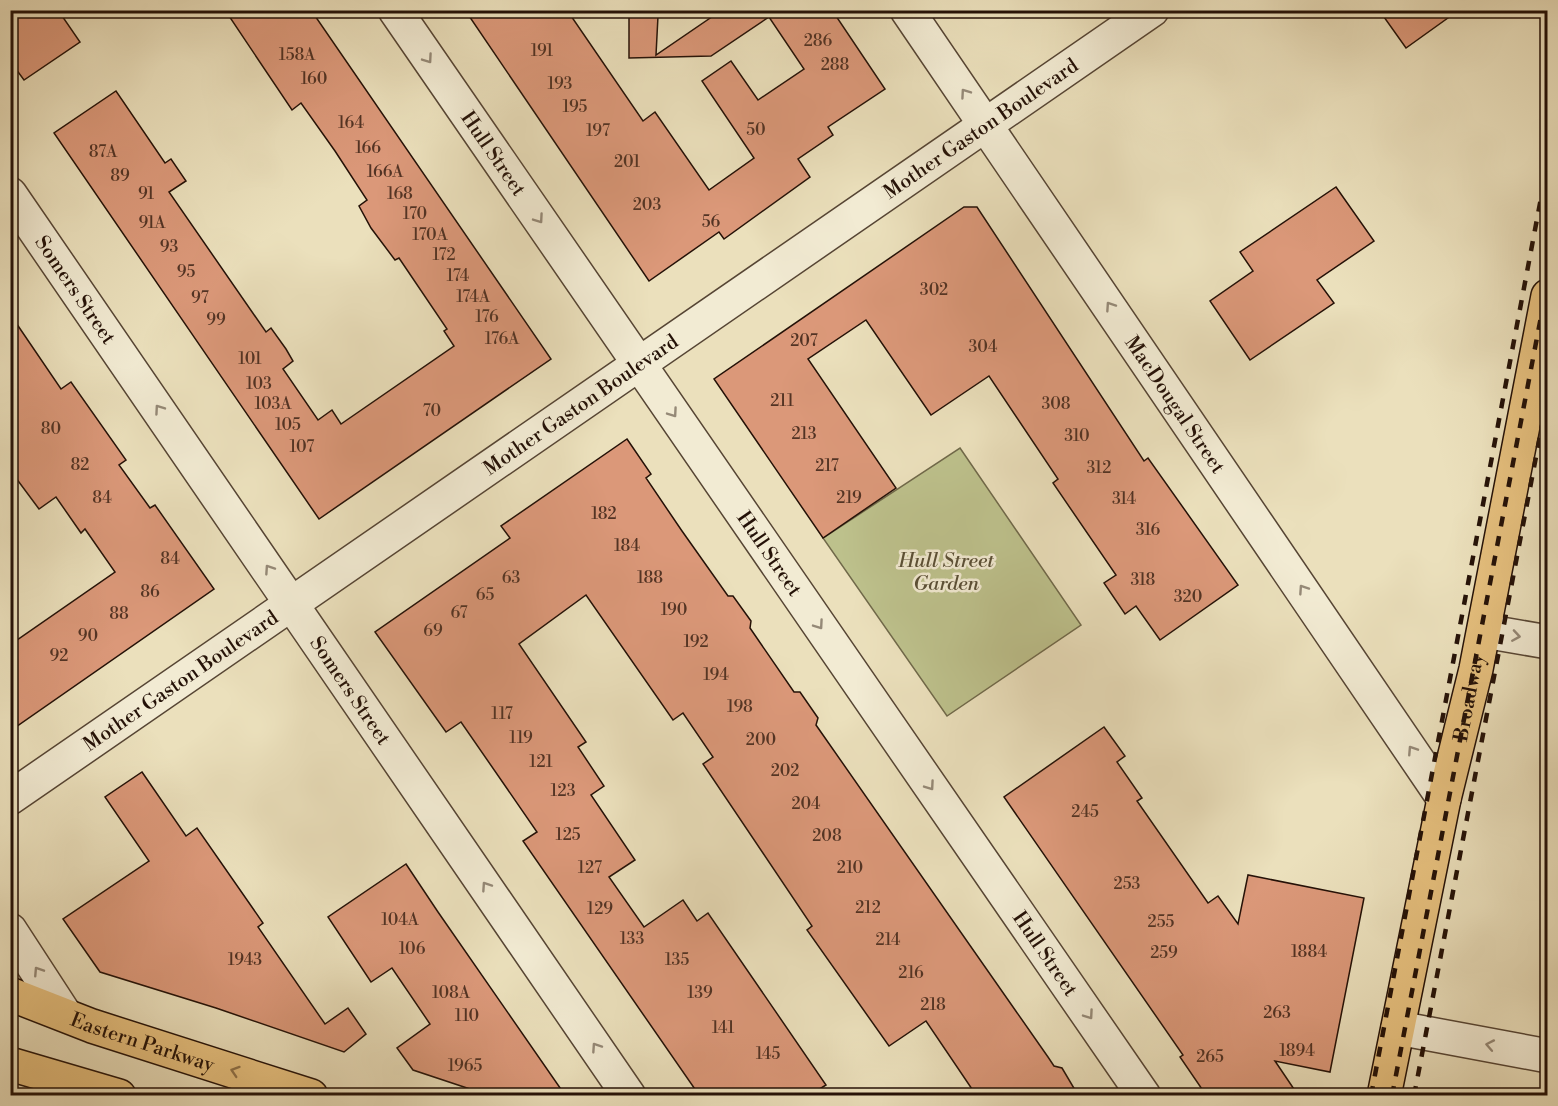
<svg xmlns="http://www.w3.org/2000/svg" width="1558" height="1106" font-family="'Libre Bodoni',serif">
<style>
.green{fill:#bdc18c;stroke:#70694a;stroke-width:1.5}
.building{fill:#db9879;stroke:#241107;stroke-width:1.5}
.lines{fill:none;stroke-linecap:round;stroke-linejoin:round}
.minor-casing{stroke:#564534;stroke-width:36}
.primary-casing{stroke:#241107;stroke-width:36}
.minor{stroke:#f2ebd3;stroke-width:33}
.primary{stroke:#e6c07e;stroke-width:33}
.rail{stroke:#241107;stroke-width:4.5;stroke-dasharray:10 10;stroke-linecap:butt}
.oneway{stroke:#958977}
.oneway2{stroke:#8f7148}
.labels{text-anchor:middle;stroke-width:5;stroke-linejoin:round;paint-order:stroke}
.number-label{font-size:16px;fill:#523324}
.street-label{font-size:20px;fill:#241107;stroke:#f2ebd3}
.park-label{font-size:20px;font-style:italic;fill:#5a4f36;stroke:#f2ebd3}
</style>
<rect width="100%" height="100%" fill="#ebe0bc"/>
<filter id="stains"><feTurbulence type="fractalNoise" baseFrequency=".00333" numOctaves="4"/><feColorMatrix values="0 0 0 0 .2 0 0 0 0 .09 0 0 0 0 .02 0 0 0 .5 -.17"/></filter>
<radialGradient id="worn" r=".72"><stop offset=".6" stop-color="#630" stop-opacity="0"/><stop offset="1" stop-color="#630" stop-opacity=".3"/></radialGradient>
<!-- green -->
<path class="green" d="M960,448L1081,625L947,716L823,538Z"/>
<!-- building -->
<g class="building">
<path d="M10,10H58L80,42L24,80L10,61Z"/>
<path d="M225,10H311L551,359L319,519L54,133L116,91L165,163L171,159L186,181L169,192L266,332L271,328L286,349L293,361L283,369L318,420L332,410L341,424L454,346L444,331L447,329L399,258L395,260L371,228L359,206L367,200L335,151L301,103L292,110Z"/>
<path d="M465,10H567L643,121L655,112L709,190L754,158L702,81L731,61L758,100L804,69L769,17L711,56L629,58V16H658L656,55L722,10H832L885,89L828,127L833,135L798,159L810,177L724,239L719,232L649,281Z"/>
<path d="M1379,10H1459L1406,48Z"/>
<path d="M1336,187L1374,241L1317,280L1334,303L1250,360L1210,301L1253,271L1240,252Z"/>
<path d="M964,207H977L1144,461L1148,458L1238,585L1160,640L1136,606L1125,614L1104,583L1116,575L1053,483L1058,479L989,376L931,415L866,320L808,359L896,488L823,538L714,379Z"/>
<path d="M10,314L61,389L71,382L126,460L119,465L150,508L155,505L214,589L10,731V645L115,572L85,529L81,533L56,497L39,509L10,470Z"/>
<path d="M627,439L651,474L646,478L682,531L728,596H733L751,621L750,628L794,692H800L818,718L816,725L1048,1057L1054,1066L1062,1068L1078,1095H976L926,1021L889,1046L807,930L812,926L703,764L713,757L683,713L673,720L586,595L519,644L586,742L578,747L604,786L591,795L635,860L609,877L644,927L683,900L697,921L708,913L826,1085L810,1095H699L523,841L537,832L461,722L446,732L375,632L510,538L501,526Z"/>
<path d="M1104,727L1125,756L1117,762L1142,798L1137,801L1208,903L1218,896L1238,924L1248,875L1364,898L1330,1072L1275,1061L1298,1095H1206L1180,1057L1183,1055L1004,797Z"/>
<path d="M142,772L186,836L197,828L263,923L258,927L325,1024L348,1008L366,1034L344,1052L216,1008L100,972L63,919L149,861L105,797Z"/>
<path d="M406,864L438,912L565,1095H488L413,1070L397,1048L430,1024L392,968L371,982L328,917Z"/>
</g>
<g class="lines">
<!-- minor casing -->
<g class="minor-casing">
<g id="minor">
<path id="s1" d="M395,10L1144,1096"/>
<path id="s2" d="M907,10L1444,799"/>
<path id="s3" d="M10,194L629,1096"/>
<path d="M1484,631L1548,642"/>
<path id="s4" d="M10,798L1152,10"/>
<path d="M10,930L64,1013"/>
<path d="M1398,1028L1548,1056"/>
</g>
</g>
<!-- primary casing -->
<g class="primary-casing">
<g id="primary">
<path id="s5" d="M10,994L92,1026L311,1096"/>
<path d="M10,1064L119,1096"/>
<path d="M1384,1096L1444,799L1476,669L1548,296"/>
</g>
</g>
<!-- minor -->
<use href="#minor" class="minor"/>
<!-- primary -->
<use href="#primary" class="primary"/>
<!-- rail -->
<g class="rail">
<path d="M1371,1096L1548,161"/>
<path id="s6" d="M1392,1096L1548,280"/>
<path d="M1414,1096L1548,394"/>
</g>
</g>
<!-- one-way arrows -->
<defs><path id="oneway-chevron" d="M-2-3.5L2.5 0L-2 3.5" fill="none" stroke-width="1.6" stroke-linecap="round" stroke-linejoin="round" transform="scale(1.5)"/></defs>
<g class="oneway">
<use href="#oneway-chevron" transform="translate(428 59) rotate(55)"/>
<use href="#oneway-chevron" transform="translate(965 93) rotate(-125)"/>
<use href="#oneway-chevron" transform="translate(539 219) rotate(55)"/>
<use href="#oneway-chevron" transform="translate(1110 306) rotate(-124)"/>
<use href="#oneway-chevron" transform="translate(159 409) rotate(-125)"/>
<use href="#oneway-chevron" transform="translate(673 413) rotate(55)"/>
<use href="#oneway-chevron" transform="translate(269 569) rotate(-124)"/>
<use href="#oneway-chevron" transform="translate(1303 589) rotate(-124)"/>
<use href="#oneway-chevron" transform="translate(819 625) rotate(55)"/>
<use href="#oneway-chevron" transform="translate(1516 636) rotate(9)"/>
<use href="#oneway-chevron" transform="translate(1412 750) rotate(-123)"/>
<use href="#oneway-chevron" transform="translate(930 786) rotate(55)"/>
<use href="#oneway-chevron" transform="translate(486 886) rotate(-124)"/>
<use href="#oneway-chevron" transform="translate(38 971) rotate(-123)"/>
<use href="#oneway-chevron" transform="translate(1089 1015) rotate(55)"/>
<use href="#oneway-chevron" transform="translate(1490 1045) rotate(-169)"/>
<use href="#oneway-chevron" transform="translate(596 1047) rotate(-124)"/>
</g>
<use class="oneway2" href="#oneway-chevron" transform="translate(235 1071) rotate(-162)"/>
<g class="labels">
<!-- number labels -->
<g class="number-label">
<text x="818" y="46">286</text>
<text x="542" y="56">191</text>
<text x="297" y="60">158A</text>
<text x="835" y="70">288</text>
<text x="314" y="84">160</text>
<text x="560" y="89">193</text>
<text x="575" y="112">195</text>
<text x="351" y="128">164</text>
<text x="756" y="135">50</text>
<text x="598" y="136">197</text>
<text x="368" y="153">166</text>
<text x="103" y="157">87A</text>
<text x="627" y="167">201</text>
<text x="385" y="177">166A</text>
<text x="120" y="181">89</text>
<text x="146" y="199">91</text>
<text x="400" y="199">168</text>
<text x="647" y="210">203</text>
<text x="415" y="219">170</text>
<text x="711" y="227">56</text>
<text x="152" y="228">91A</text>
<text x="430" y="240">170A</text>
<text x="169" y="252">93</text>
<text x="444" y="260">172</text>
<text x="186" y="277">95</text>
<text x="458" y="281">174</text>
<text x="934" y="295">302</text>
<text x="473" y="302">174A</text>
<text x="200" y="303">97</text>
<text x="487" y="322">176</text>
<text x="216" y="325">99</text>
<text x="502" y="344">176A</text>
<text x="804" y="346">207</text>
<text x="983" y="352">304</text>
<text x="250" y="364">101</text>
<text x="259" y="389">103</text>
<text x="782" y="406">211</text>
<text x="273" y="409">103A</text>
<text x="1056" y="409">308</text>
<text x="432" y="416">70</text>
<text x="288" y="430">105</text>
<text x="51" y="434">80</text>
<text x="804" y="439">213</text>
<text x="1077" y="441">310</text>
<text x="302" y="452">107</text>
<text x="80" y="470">82</text>
<text x="827" y="471">217</text>
<text x="1099" y="473">312</text>
<text x="102" y="503">84</text>
<text x="849" y="503">219</text>
<text x="1124" y="504">314</text>
<text x="604" y="519">182</text>
<text x="1148" y="535">316</text>
<text x="627" y="551">184</text>
<text x="170" y="564">84</text>
<text x="511" y="583">63</text>
<text x="650" y="583">188</text>
<text x="1143" y="585">318</text>
<text x="150" y="597">86</text>
<text x="485" y="600">65</text>
<text x="1188" y="602">320</text>
<text x="674" y="615">190</text>
<text x="459" y="618">67</text>
<text x="119" y="619">88</text>
<text x="433" y="636">69</text>
<text x="88" y="641">90</text>
<text x="696" y="647">192</text>
<text x="59" y="661">92</text>
<text x="716" y="680">194</text>
<text x="740" y="712">198</text>
<text x="502" y="719">117</text>
<text x="521" y="743">119</text>
<text x="761" y="745">200</text>
<text x="541" y="767">121</text>
<text x="785" y="776">202</text>
<text x="563" y="796">123</text>
<text x="806" y="809">204</text>
<text x="1085" y="817">245</text>
<text x="568" y="840">125</text>
<text x="827" y="841">208</text>
<text x="590" y="873">127</text>
<text x="850" y="873">210</text>
<text x="1127" y="889">253</text>
<text x="868" y="913">212</text>
<text x="600" y="914">129</text>
<text x="400" y="925">104A</text>
<text x="1161" y="927">255</text>
<text x="632" y="944">133</text>
<text x="888" y="945">214</text>
<text x="412" y="954">106</text>
<text x="1309" y="957">1884</text>
<text x="1164" y="958">259</text>
<text x="245" y="965">1943</text>
<text x="677" y="965">135</text>
<text x="911" y="978">216</text>
<text x="451" y="998">108A</text>
<text x="700" y="998">139</text>
<text x="933" y="1010">218</text>
<text x="1277" y="1018">263</text>
<text x="467" y="1021">110</text>
<text x="723" y="1033">141</text>
<text x="1297" y="1056">1894</text>
<text x="768" y="1059">145</text>
<text x="1210" y="1062">265</text>
<text x="465" y="1071">1965</text>
</g>
<!-- street labels -->
<g class="street-label">
<text dy="7" stroke="none"><textPath href="#s4" startOffset="1179">Mother Gaston Boulevard</textPath></text>
<text dy="7" stroke="none"><textPath href="#s1" startOffset="174">Hull Street</textPath></text>
<text dy="7" stroke="none"><textPath href="#s3" startOffset="116">Somers Street</textPath></text>
<text dy="7" stroke="none"><textPath href="#s2" startOffset="477">MacDougal Street</textPath></text>
<text dy="7" stroke="none"><textPath href="#s4" startOffset="693">Mother Gaston Boulevard</textPath></text>
<text dy="7" stroke="none"><textPath href="#s1" startOffset="660">Hull Street</textPath></text>
<text dy="7" stroke="none"><textPath href="#s4" startOffset="207">Mother Gaston Boulevard</textPath></text>
<text dy="7" stroke="none"><textPath href="#s3" startOffset="602">Somers Street</textPath></text>
<text dy="7" stroke="none"><textPath href="#s6" startOffset="406">Broadway</textPath></text>
<text dy="7" stroke="none"><textPath href="#s1" startOffset="1146">Hull Street</textPath></text>
<text dy="7" stroke="none"><textPath href="#s5" startOffset="141">Eastern Parkway</textPath></text>
</g>
<!-- park labels -->
<g class="park-label">
<text x="946" y="567">Hull Street<tspan x="946" dy="23">Garden</tspan></text>
</g>
</g>
<!-- margin -->
<rect width="1558" height="1106" fill="none" stroke="#ebe0bc" stroke-width="36"/>
<rect x="12" y="12" width="1534" height="1082" fill="none" stroke="#241107" stroke-width="3"/>
<rect x="18" y="18" width="1522" height="1070" fill="none" stroke="#241107" stroke-width="1.5"/>
<rect width="100%" height="100%" filter="url(#stains)"/>
<rect width="100%" height="100%" fill="url(#worn)"/>
</svg>
